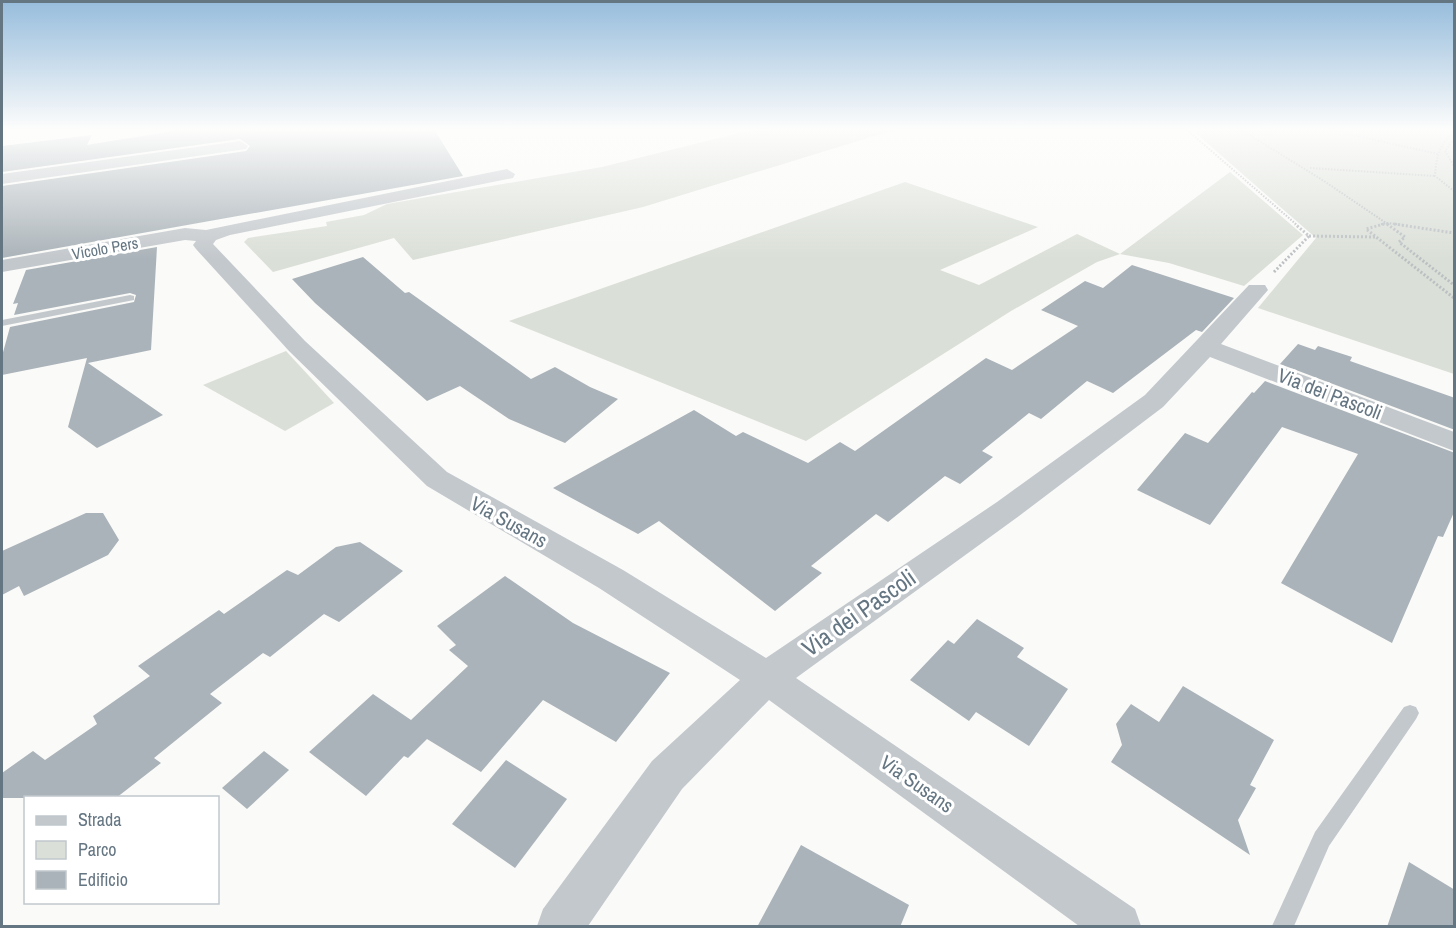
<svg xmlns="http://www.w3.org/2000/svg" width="1456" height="928" font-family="'Archivo Narrow',sans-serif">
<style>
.green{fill:#dadfd7}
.building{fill:#aab3b9}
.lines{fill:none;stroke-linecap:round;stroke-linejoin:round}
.path-far1{stroke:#bbbfc2;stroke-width:2;stroke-dasharray:1.5 1.5;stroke-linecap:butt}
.path{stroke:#bbbfc2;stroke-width:3;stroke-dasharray:2 2;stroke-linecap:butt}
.service{fill:#c3c8cc;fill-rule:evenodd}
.minor{fill:#c3c8cc;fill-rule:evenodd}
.labels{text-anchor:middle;stroke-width:6;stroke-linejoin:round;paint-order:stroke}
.far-street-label{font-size:16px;fill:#657683;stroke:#fff}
.street-label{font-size:20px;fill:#657683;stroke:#fff}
.near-street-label{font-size:24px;fill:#657683;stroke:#fff}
</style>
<rect width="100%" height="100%" fill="#fafaf8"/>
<!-- green -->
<g class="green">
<path d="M755,129H897L643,207L413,260L394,238L273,272L244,242L248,238L327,226L326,222L364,215L387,204L602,167Z"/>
<path d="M1191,129H1454V374L1258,308L1316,238Z"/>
<path d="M1230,172L1303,235L1244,286L1169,263L1120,254L1097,262L1011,311L806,441L509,321L905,182L1038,227L940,270L979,285L1077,234L1120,254Z"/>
<path d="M286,351L334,403L285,431L203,385Z"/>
</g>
<!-- building -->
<g class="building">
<path d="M185,129H434L463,176L2,258V186L246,151L250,146L240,139L2,172V146L92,135L87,145Z"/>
<path d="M157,247L151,350L88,363L163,415L97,448L68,427L87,358L2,375V356L10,327L134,302L136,295L130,293L14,315L18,303L13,304L26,270Z"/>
<path d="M363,257L405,293L409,292L531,379L555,367L590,387L618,399L565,443L509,419L460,386L427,401L315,303L292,279Z"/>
<path d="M1132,265L1234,298L1202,332L1196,330L1113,393L1087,381L1041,419L1029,413L982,451L993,457L960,484L945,476L888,522L876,514L811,566L822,573L775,611L659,521L638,534L553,488L694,410L736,436L743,432L808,463L840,442L855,451L986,358L1012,370L1078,326L1041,310L1085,281L1103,288Z"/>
<path d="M1298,344L1315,350L1318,346L1352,357L1350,361L1455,398V430L1280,364Z"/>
<path d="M1265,381L1455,453V510L1443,537L1438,536L1392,643L1281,583L1358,454L1282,427L1210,525L1137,490L1185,433L1208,443L1252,392L1254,393Z"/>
<path d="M86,513H103L119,540L108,555L24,596L19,586L2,595V551Z"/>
<path d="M360,542L403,571L339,622L324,614L270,657L263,653L210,694L222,703L154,758L161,763L116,798H2V773L33,751L45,760L97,724L93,716L150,676L138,666L219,610L224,614L287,570L298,575L336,547Z"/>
<path d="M505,576L573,623L670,673L616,742L543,700L481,772L427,739L408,758L404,756L366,796L309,752L373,694L411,720L468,666L449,650L456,645L437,626Z"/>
<path d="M977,619L1024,648L1017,657L1068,689L1029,746L976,712L969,721L910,680L948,640L954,644Z"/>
<path d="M1183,686L1274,740L1250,785L1256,788L1238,820L1250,855L1111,762L1122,745L1116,724L1131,704L1159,722Z"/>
<path d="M264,751L289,770L247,809L222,788Z"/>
<path d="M506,760L567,799L515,868L452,824Z"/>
<path d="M801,845L909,905L900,927H757Z"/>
<path d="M1409,862L1455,890V927H1387Z"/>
</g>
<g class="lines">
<!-- path-far1 -->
<g class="path-far1">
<path d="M1186,129L1297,225"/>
<path d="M1240,129L1324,181L1389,225"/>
<path d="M1325,129L1438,154"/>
<path d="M1454,133C1439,143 1436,159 1435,176L1454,191"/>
<path d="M1454,139L1445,151L1454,166"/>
<path d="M1310,168L1435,176"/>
<path d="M1378,225L1387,223L1404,225"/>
</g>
<!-- path -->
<g class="path">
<path d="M1384,224L1366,229L1454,298"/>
<path d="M1387,224L1405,237L1399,242L1454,285"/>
<path d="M1394,224L1454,233"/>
<path d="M1309,236L1376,237"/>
<path d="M1274,272L1309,236L1295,224"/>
</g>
<!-- service -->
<g class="service">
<path d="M130,295L134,296V300L2,326V320Z"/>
<path d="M1410,705L1416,707L1419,713L1416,719L1329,846L1294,926H1272L1315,832L1404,707Z"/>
</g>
<!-- minor -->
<g class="minor">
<path d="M240,141L248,146L246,149L2,184V174Z"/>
<path d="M507,169L515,174L513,178L230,235L216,240L213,244L305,341L447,472L623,570L766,658L997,502L1145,395L1249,285H1265L1268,290L1221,344L1454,432V451L1210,357L1163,407L1019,516L796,678L1135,909L1141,926H1079L769,700L682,789L588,926H537L543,909L652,761L740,680L599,588L427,486L289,351L196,249L193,245L196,241L185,240L2,272V260L185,228L206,230Z"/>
</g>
</g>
<!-- sky -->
<linearGradient id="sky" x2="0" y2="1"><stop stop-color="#96bcdc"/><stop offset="0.5" stop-color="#fdfdfc"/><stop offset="1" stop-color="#fdfdfc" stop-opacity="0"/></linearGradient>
<rect width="1456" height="259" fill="url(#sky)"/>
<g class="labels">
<!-- far-street labels -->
<g class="far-street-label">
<text transform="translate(105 248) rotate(-10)" y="6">Vicolo Pers</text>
</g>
<!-- street labels -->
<g class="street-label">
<text transform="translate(1330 394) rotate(21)" y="7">Via dei Pascoli</text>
<text transform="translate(509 522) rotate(29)" y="7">Via Susans</text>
<text transform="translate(917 784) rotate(35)" y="7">Via Susans</text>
</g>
<!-- near-street labels -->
<g class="near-street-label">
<text transform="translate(859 613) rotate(-35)" y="8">Via dei Pascoli</text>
</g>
</g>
<!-- border -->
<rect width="1456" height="928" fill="none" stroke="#657683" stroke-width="6"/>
<!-- legend -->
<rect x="24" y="796" width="195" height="108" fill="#ffffff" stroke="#c1c8cd" stroke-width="1.5"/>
<rect x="36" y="816" width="30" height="9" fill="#c3c8cc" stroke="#c1c8cd" stroke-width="1.5"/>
<text x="78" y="826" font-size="18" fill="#657683">Strada</text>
<rect x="36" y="841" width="30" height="18" fill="#dadfd7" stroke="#c1c8cd" stroke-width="1.5"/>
<text x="78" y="856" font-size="18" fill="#657683">Parco</text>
<rect x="36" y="871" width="30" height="18" fill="#aab3b9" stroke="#c1c8cd" stroke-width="1.5"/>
<text x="78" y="886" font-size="18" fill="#657683">Edificio</text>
</svg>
